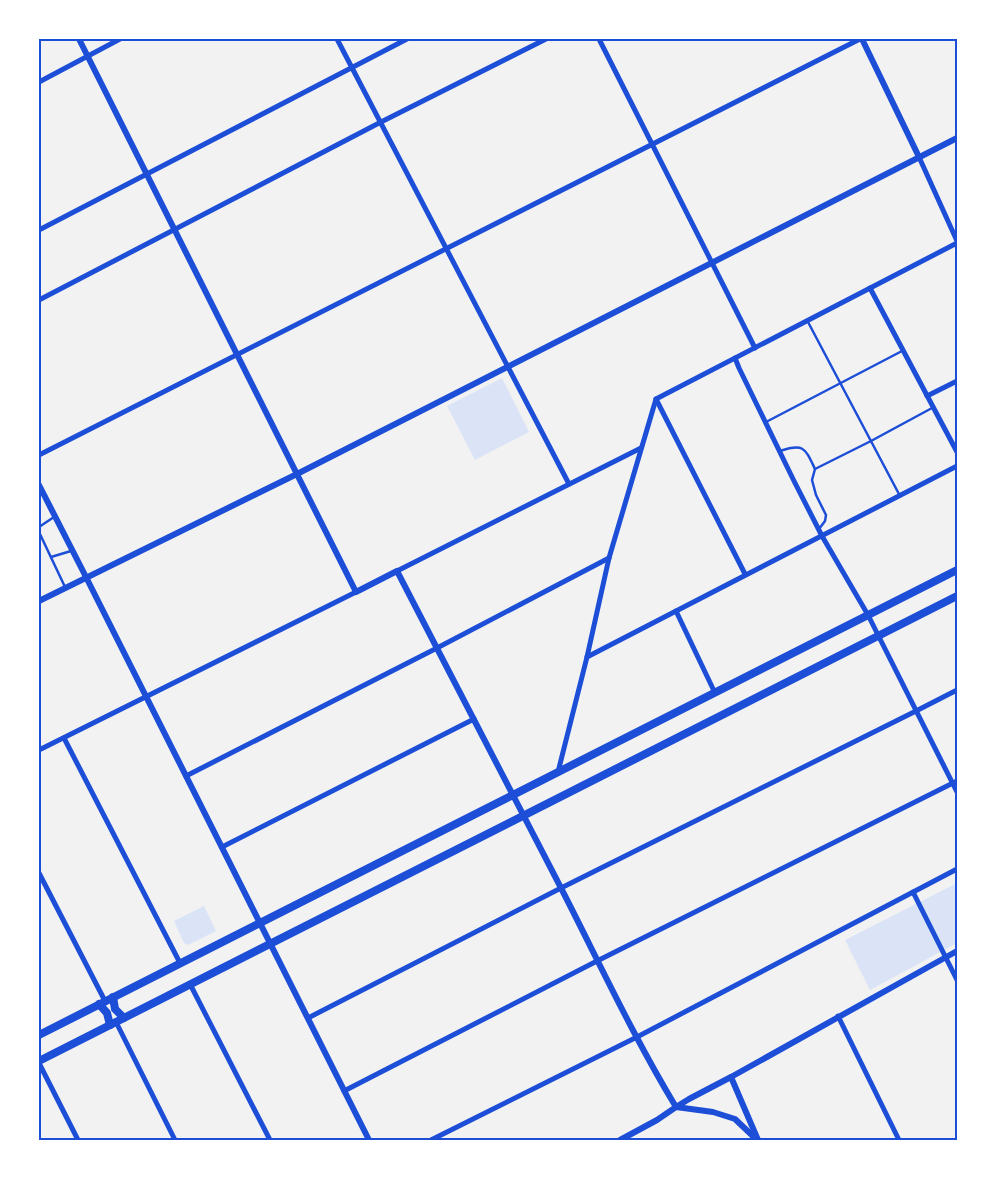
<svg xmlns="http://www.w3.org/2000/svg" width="996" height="1179" font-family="'Noto Sans',sans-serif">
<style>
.green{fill:#dbe4f7}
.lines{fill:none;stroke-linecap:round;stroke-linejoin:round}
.service{stroke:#1d4ed8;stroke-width:2.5}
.minor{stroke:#1d4ed8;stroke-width:5}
.tertiary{stroke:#1d4ed8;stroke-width:6}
.secondary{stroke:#1d4ed8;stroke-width:8}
.neatline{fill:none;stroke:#1d4ed8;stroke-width:2}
</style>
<rect width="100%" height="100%" fill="#f2f2f2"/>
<!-- green -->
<g class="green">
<path d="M502,378L529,432L475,460L447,406Z"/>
<path d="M957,883V943L870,990L845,940Z"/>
<path d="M204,906L216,931L188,945L184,943L174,921Z"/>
</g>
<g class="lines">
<!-- service -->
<g class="service">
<path d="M808,322L900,496"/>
<path d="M766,422L902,351"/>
<path d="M780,451C804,443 805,448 815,469"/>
<path d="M39,527L54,517"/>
<path d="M819,529L825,521L826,515L816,495L812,480L815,469L871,441L932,408"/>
<path d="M39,532L65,587"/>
<path d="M51,557L71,551"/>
</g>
<!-- minor -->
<g class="minor">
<path d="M337,39L569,484"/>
<path d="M599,39L755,348"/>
<path d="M39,82L120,39"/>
<path d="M919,157L957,241"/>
<path d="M39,230L407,39"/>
<path d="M870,288L957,452"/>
<path d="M39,300L381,122L546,39"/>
<path d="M735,358L739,368L794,481L822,536L868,615L957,792"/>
<path d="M927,396L957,381"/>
<path d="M656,399L745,574"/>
<path d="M39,455L860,39"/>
<path d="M397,571L641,448"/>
<path d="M676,611L715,693"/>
<path d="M587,657L957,466"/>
<path d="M64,738L180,963"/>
<path d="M39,750L356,592"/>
<path d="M558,772L587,657L609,558L656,399L957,243"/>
<path d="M186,776L437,648L609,558"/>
<path d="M222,847L474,719"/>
<path d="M39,873L105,1001"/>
<path d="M913,892L957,980"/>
<path d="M190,984L270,1140"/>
<path d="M838,1016L899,1140"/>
<path d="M308,1018L561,888L916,711L957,690"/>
<path d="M116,1022L175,1140"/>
<path d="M39,1063L78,1140"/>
<path d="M344,1091L597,961L957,781"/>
<path d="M431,1140L637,1037L957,869"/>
</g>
<!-- tertiary -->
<g class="tertiary">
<path d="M79,39L356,592L397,571C451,676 506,781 560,886C598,960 633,1036 676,1107"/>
<path d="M862,39L919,157"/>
<path d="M39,485L86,577L369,1140"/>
<path d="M39,601L297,474L957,138"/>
<path d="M731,1077L758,1140"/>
<path d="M676,1107L713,1112L735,1119L757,1140"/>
<path d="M620,1140L657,1120L676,1107L689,1099L731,1077L957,951"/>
</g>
<!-- secondary -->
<g class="secondary">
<path d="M113,997L115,1009L124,1018"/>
<path d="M99,1004L107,1013L110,1025"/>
<path d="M39,1035L957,570"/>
<path d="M39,1061L957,596"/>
</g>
</g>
<!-- border -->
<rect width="996" height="1179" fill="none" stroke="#ffffff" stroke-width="80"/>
<rect x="40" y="40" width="916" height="1099" class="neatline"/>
</svg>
